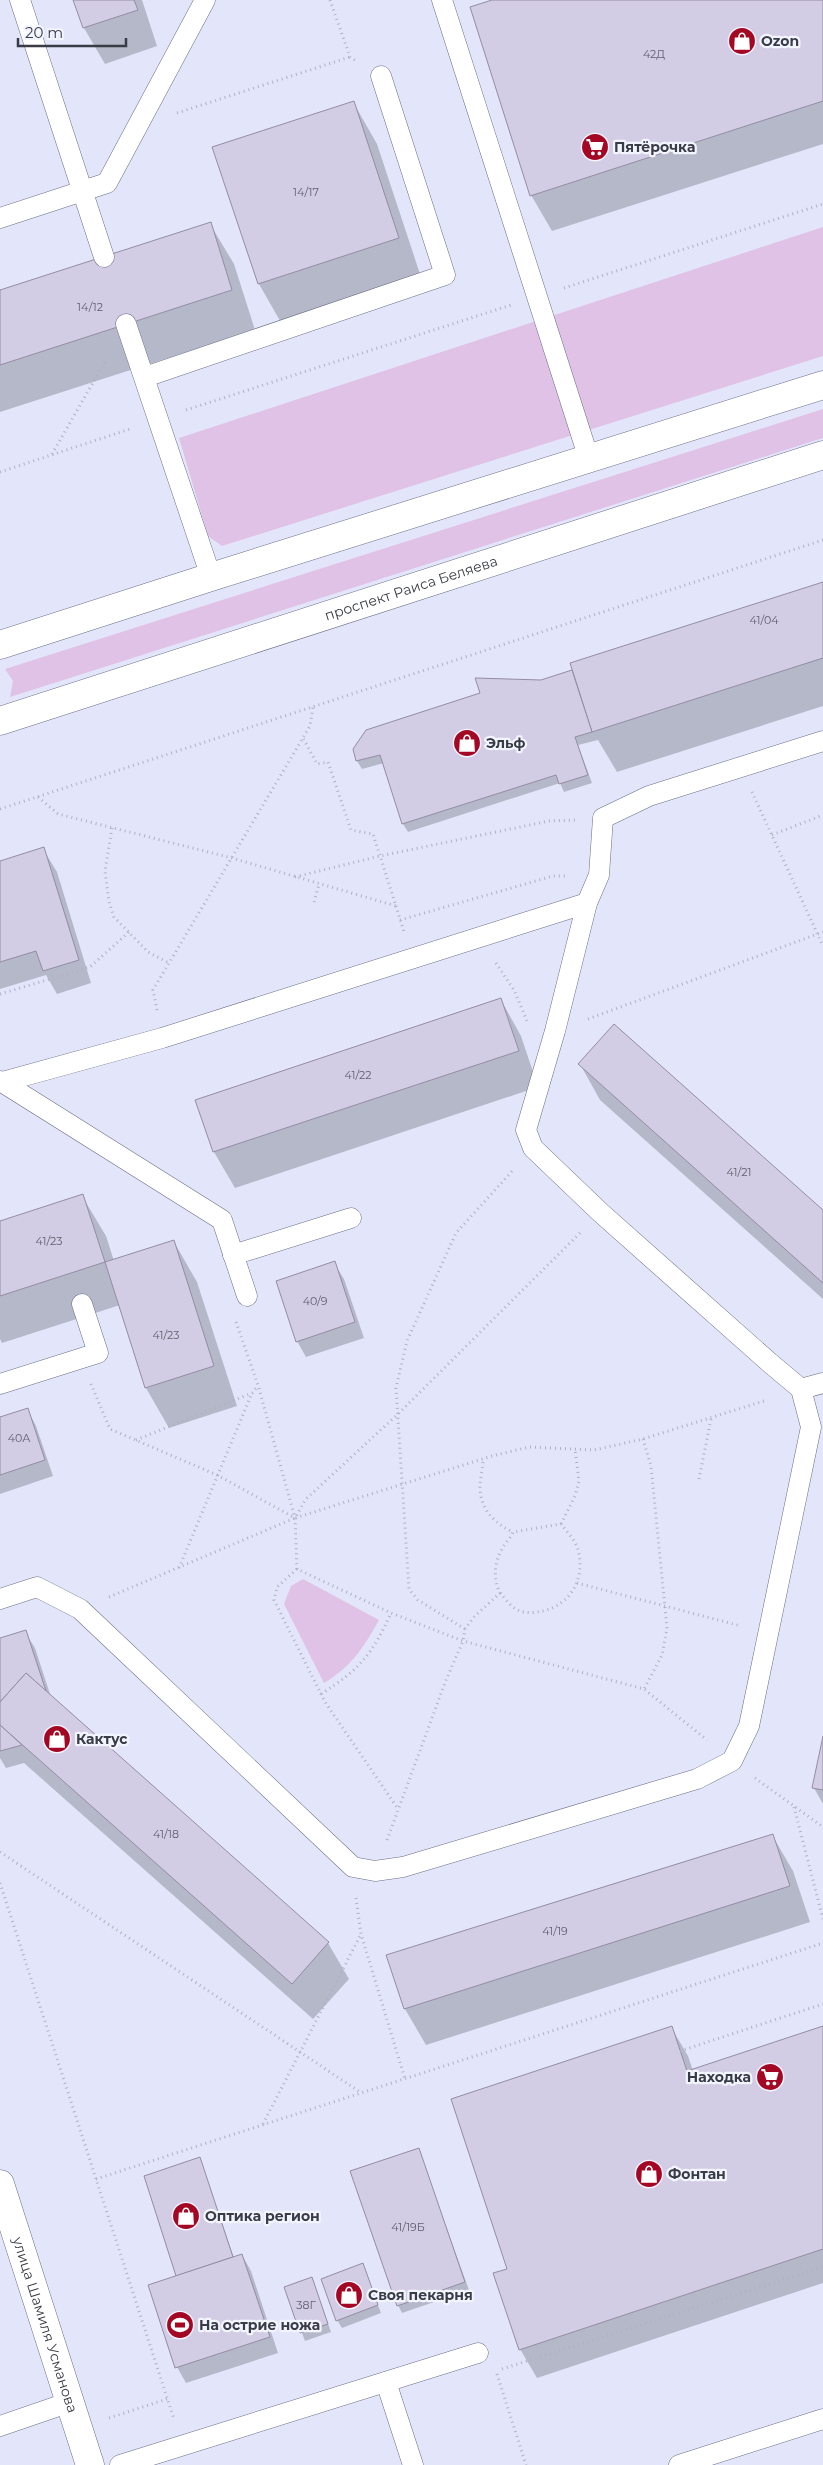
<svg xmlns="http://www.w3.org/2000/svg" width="823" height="2465" font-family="Montserrat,sans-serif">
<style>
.green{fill:#e0c2e7}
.shadow{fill:#0003}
.building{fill:#d3cce5;stroke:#938ca4}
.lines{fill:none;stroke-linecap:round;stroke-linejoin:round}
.service-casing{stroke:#6b6e85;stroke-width:21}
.minor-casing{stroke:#6b6e85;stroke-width:29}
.tertiary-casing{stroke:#6b6e85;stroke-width:29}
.path{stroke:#afb1c3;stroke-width:3;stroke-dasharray:1 4;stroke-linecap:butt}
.service{stroke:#fff;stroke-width:20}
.minor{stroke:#fff;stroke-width:28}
.tertiary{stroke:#fff;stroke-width:28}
.labels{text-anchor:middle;stroke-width:4.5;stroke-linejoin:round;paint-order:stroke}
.number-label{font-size:11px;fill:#605f6d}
.poi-label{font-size:14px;font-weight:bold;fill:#393b45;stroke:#f2f4ff;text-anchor:start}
.street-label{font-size:14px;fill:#393b45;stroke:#f2f4ff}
</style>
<rect width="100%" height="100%" fill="#e3e6fb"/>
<!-- green -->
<g class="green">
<path d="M823,227V356L222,546L208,536L179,438Z"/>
<path d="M823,409V438L10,697L13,681L5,669Z"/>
<path d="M303,1579L379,1620C364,1647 351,1667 324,1683L284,1604L291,1586Z"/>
</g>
<!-- shadow -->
<g class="shadow">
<path d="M75,0H142L157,46L105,64L84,28Z"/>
<path d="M496,0H823V144L552,231L531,195Z"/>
<path d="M353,102L377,144L422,280L283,326L259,284L214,147Z"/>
<path d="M210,224L234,264L255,330L0,412V291Z"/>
<path d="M823,583V706L617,772L598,740L578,745L592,783L564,792L560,783L408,832L403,824L384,763L362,769L357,761L355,749Z"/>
<path d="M43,849L57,872L91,983L57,994L46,975L0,989V862Z"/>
<path d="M501,1000L521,1036L538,1087L235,1188L214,1152L197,1100Z"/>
<path d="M580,1064L823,1212V1299L600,1100Z"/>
<path d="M82,1196L106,1236L114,1261L174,1242L197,1282L237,1406L169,1428L146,1388L120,1305L2,1343L0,1339V1222Z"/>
<path d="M334,1263L344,1279L364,1338L306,1357L297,1341Z"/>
<path d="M27,1409L36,1426L53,1476L0,1494V1418Z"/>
<path d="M25,1632L35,1648L51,1697L328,1943L349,1979L313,2019L24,1763L6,1768L0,1758V1640Z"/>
<path d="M823,1744V1804L814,1788Z"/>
<path d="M772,1835L793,1871L810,1922L426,2045L405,2009L388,1956Z"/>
<path d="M671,2027L688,2056L693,2071L823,2027V2283L537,2378L520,2349L509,2270Z"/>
<path d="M418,2149L469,2290L402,2313L398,2305Z"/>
<path d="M200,2159L234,2258L242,2255L251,2271L278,2353L186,2383L177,2367Z"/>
<path d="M362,2265L381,2313L342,2328L337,2320Z"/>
<path d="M312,2278L331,2332L305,2341L285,2288Z"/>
</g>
<!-- building -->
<g class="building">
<path d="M73,0H134L138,10L83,28Z"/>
<path d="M492,0H823V101L530,196L470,7Z"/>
<path d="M354,101L399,238L258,284L212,147Z"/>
<path d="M211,222L232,290L0,365V290Z"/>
<path d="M823,582V658L592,732L570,663Z"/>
<path d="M572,670L592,732L575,737L588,775L559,784L556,775L402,824L380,755L356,761L353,749L366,730L480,693L475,678L541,680Z"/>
<path d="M44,847L79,960L43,971L36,951L0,962V861Z"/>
<path d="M501,998L519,1051L213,1152L195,1100Z"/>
<path d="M614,1024L823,1210V1283L578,1064Z"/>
<path d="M83,1194L105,1262L0,1296V1221Z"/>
<path d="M174,1240L214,1366L145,1388L105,1262Z"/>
<path d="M335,1261L355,1322L296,1342L276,1281Z"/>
<path d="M28,1408L45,1460L0,1475V1417Z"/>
<path d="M26,1630L46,1691L26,1673L0,1702V1638Z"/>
<path d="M26,1673L329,1942L292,1984L0,1725V1702Z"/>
<path d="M0,1725L22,1745L0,1751Z"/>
<path d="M823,1736V1790L812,1788Z"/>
<path d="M773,1834L790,1886L404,2009L386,1955Z"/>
<path d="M672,2026L687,2071L823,2026V2249L519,2350L493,2273L507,2269L451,2099Z"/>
<path d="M419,2148L465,2282L397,2306L350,2171Z"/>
<path d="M200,2157L233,2257L176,2276L144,2176Z"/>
<path d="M242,2254L270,2337L175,2368L148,2285Z"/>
<path d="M363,2263L378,2305L336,2321L321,2279Z"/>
<path d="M312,2277L328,2324L300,2333L284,2287Z"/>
</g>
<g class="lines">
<!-- service casing -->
<g class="service-casing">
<g id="service">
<path d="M20,0L104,257"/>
<path d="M442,0L589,459"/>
<path d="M0,218L107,183L205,0"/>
<path d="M126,324L211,577"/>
<path d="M145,377L445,275L381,76"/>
<path d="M0,1081L2,1082L162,1038L587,903"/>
<path d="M2,1082L222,1220L247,1296"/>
<path d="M233,1255L351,1218"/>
<path d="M0,1384L98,1353L82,1304"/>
<path d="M801,1389L823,1383"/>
<path d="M0,1599L37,1587L80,1609L353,1867L375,1871L403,1867L697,1779L732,1761L749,1726L811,1427L801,1389L770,1363L601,1213L533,1148L526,1130L555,1031L587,903L599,875L603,818L649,796L823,741"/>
<path d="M386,2382L413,2465"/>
<path d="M0,2426L70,2402"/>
<path d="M120,2465L478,2353"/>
<path d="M679,2465L823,2419"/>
</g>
</g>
<!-- minor casing -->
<g class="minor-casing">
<g id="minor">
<path id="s1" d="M0,2184L90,2465"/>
</g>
</g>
<!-- tertiary casing -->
<g class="tertiary-casing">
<g id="tertiary">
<path d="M0,645L211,577L823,385"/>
<path id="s2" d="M0,721L823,455"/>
</g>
</g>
<!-- path -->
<g class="path">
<path d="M330,0L350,57L358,62"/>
<path d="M177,113L350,57"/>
<path d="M564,288L823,204"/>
<path d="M186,410L511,305"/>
<path d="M52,454L106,360"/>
<path d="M0,472L130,429"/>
<path d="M752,792L823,946"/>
<path d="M38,797L58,814L232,858L396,906L373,834L351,830L328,762L317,764L303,738"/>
<path d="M0,809L823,540"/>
<path d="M112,828L105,871L109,902L114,917L148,952L169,963"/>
<path d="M772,835L823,815"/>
<path d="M295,877L380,856L549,821L575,820"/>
<path d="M314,902L319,884"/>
<path d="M396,906L404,932"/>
<path d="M400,920L553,876H568"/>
<path d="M496,963L514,990L527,1021"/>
<path d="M0,994L90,967L129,932"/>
<path d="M157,1010L153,990L310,726L313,707"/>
<path d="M588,1019L823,932"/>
<path d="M236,1322L258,1385L295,1518L297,1569L391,1613L463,1641L644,1689L707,1740"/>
<path d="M91,1384L110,1429L217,1475L295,1518L492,1456L529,1447L594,1450L643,1439L767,1400"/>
<path d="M643,1439L651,1466L667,1628L662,1655L644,1689"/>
<path d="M136,1440L252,1393L258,1386"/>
<path d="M699,1479L711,1419"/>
<path d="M561,1524L575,1496L579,1481L575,1449"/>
<path d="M179,1568L252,1393"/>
<path d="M297,1569L277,1587L274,1600L325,1702L398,1809"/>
<path d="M577,1583L741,1626"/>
<path d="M500,1593C505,1598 510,1606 516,1609C524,1614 534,1613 542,1611C570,1606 586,1578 578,1550C576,1541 567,1532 561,1524L513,1532"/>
<path d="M109,1597L295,1518L306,1499L398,1414L580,1233"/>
<path d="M465,1629L418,1600L409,1589L396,1388L407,1341L456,1233L514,1169"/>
<path d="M321,1694C360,1669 372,1655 391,1613"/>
<path d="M755,1778L823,1827"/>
<path d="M794,1807L823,1919"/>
<path d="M387,1840L446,1680L463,1641L465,1629L474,1617L500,1593C493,1579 494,1563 502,1549C505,1543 510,1539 513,1532C495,1524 480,1509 480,1487C480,1478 483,1469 483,1459"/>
<path d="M0,1852L360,2092"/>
<path d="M0,1883L174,2419"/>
<path d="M356,1898L361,1934L405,2079"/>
<path d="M680,2051L823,2004"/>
<path d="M263,2124L361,1934"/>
<path d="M96,2179L823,1943"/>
<path d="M502,2369L823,2267"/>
<path d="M497,2374L526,2465"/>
<path d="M109,2418L167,2399"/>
</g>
<!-- service -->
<use href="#service" class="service"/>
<!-- minor -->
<use href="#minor" class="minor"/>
<!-- tertiary -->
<use href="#tertiary" class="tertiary"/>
</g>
<!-- icons -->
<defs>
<g id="shop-disc" transform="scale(1.4375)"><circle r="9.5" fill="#a40724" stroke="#f2f4ff"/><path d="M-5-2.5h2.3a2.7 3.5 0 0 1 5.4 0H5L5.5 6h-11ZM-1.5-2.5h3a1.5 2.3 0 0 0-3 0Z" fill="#fff"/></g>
<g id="supermarket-disc" transform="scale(1.4375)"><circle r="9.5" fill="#a40724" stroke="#f2f4ff"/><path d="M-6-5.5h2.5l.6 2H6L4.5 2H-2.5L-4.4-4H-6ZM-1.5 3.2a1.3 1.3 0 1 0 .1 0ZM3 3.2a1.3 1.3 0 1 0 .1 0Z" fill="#fff"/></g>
<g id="stadium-disc" transform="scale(1.4375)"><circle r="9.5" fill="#a40724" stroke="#f2f4ff"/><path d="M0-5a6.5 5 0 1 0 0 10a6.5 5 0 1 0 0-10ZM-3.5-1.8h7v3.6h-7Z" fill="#fff"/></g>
</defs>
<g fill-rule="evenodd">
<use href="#shop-disc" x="742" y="41"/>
<use href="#supermarket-disc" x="595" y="147"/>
<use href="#shop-disc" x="467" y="743"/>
<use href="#shop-disc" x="57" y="1739"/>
<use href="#supermarket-disc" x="770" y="2077"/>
<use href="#shop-disc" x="649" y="2174"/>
<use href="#shop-disc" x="186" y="2216"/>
<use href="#shop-disc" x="349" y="2295"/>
<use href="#stadium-disc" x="180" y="2325"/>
</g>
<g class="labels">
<!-- number labels -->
<g class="number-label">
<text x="654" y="58">42Д</text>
<text x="306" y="196">14/17</text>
<text x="90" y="311">14/12</text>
<text x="764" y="624">41/04</text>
<text x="358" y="1079">41/22</text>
<text x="739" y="1176">41/21</text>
<text x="49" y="1245">41/23</text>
<text x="315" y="1305">40/9</text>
<text x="166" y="1339">41/23</text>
<text x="19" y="1442">40А</text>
<text x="166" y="1838">41/18</text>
<text x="555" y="1935">41/19</text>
<text x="408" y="2231">41/19Б</text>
<text x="306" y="2309">38Г</text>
</g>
<!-- poi labels -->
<g class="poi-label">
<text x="761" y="46">Ozon</text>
<text x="614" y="152">Пятёрочка</text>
<text x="486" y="748">Эльф</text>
<text x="76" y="1744">Кактус</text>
<text x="751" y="2082" text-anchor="end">Находка</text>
<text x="668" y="2179">Фонтан</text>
<text x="205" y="2221">Оптика регион</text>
<text x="368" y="2300">Своя пекарня</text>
<text x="199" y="2330">На острие ножа</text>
</g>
<!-- street labels -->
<g class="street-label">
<text dy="5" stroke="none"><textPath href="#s2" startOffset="432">проспект Раиса Беляева</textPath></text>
<text dy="5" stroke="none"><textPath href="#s1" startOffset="148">улица Шамиля Усманова</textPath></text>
</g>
</g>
<!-- scale -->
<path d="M18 38v8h108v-8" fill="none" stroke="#393b45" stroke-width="2.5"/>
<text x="25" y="38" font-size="15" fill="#393b45" stroke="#f2f4ff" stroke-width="4" paint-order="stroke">20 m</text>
</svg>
